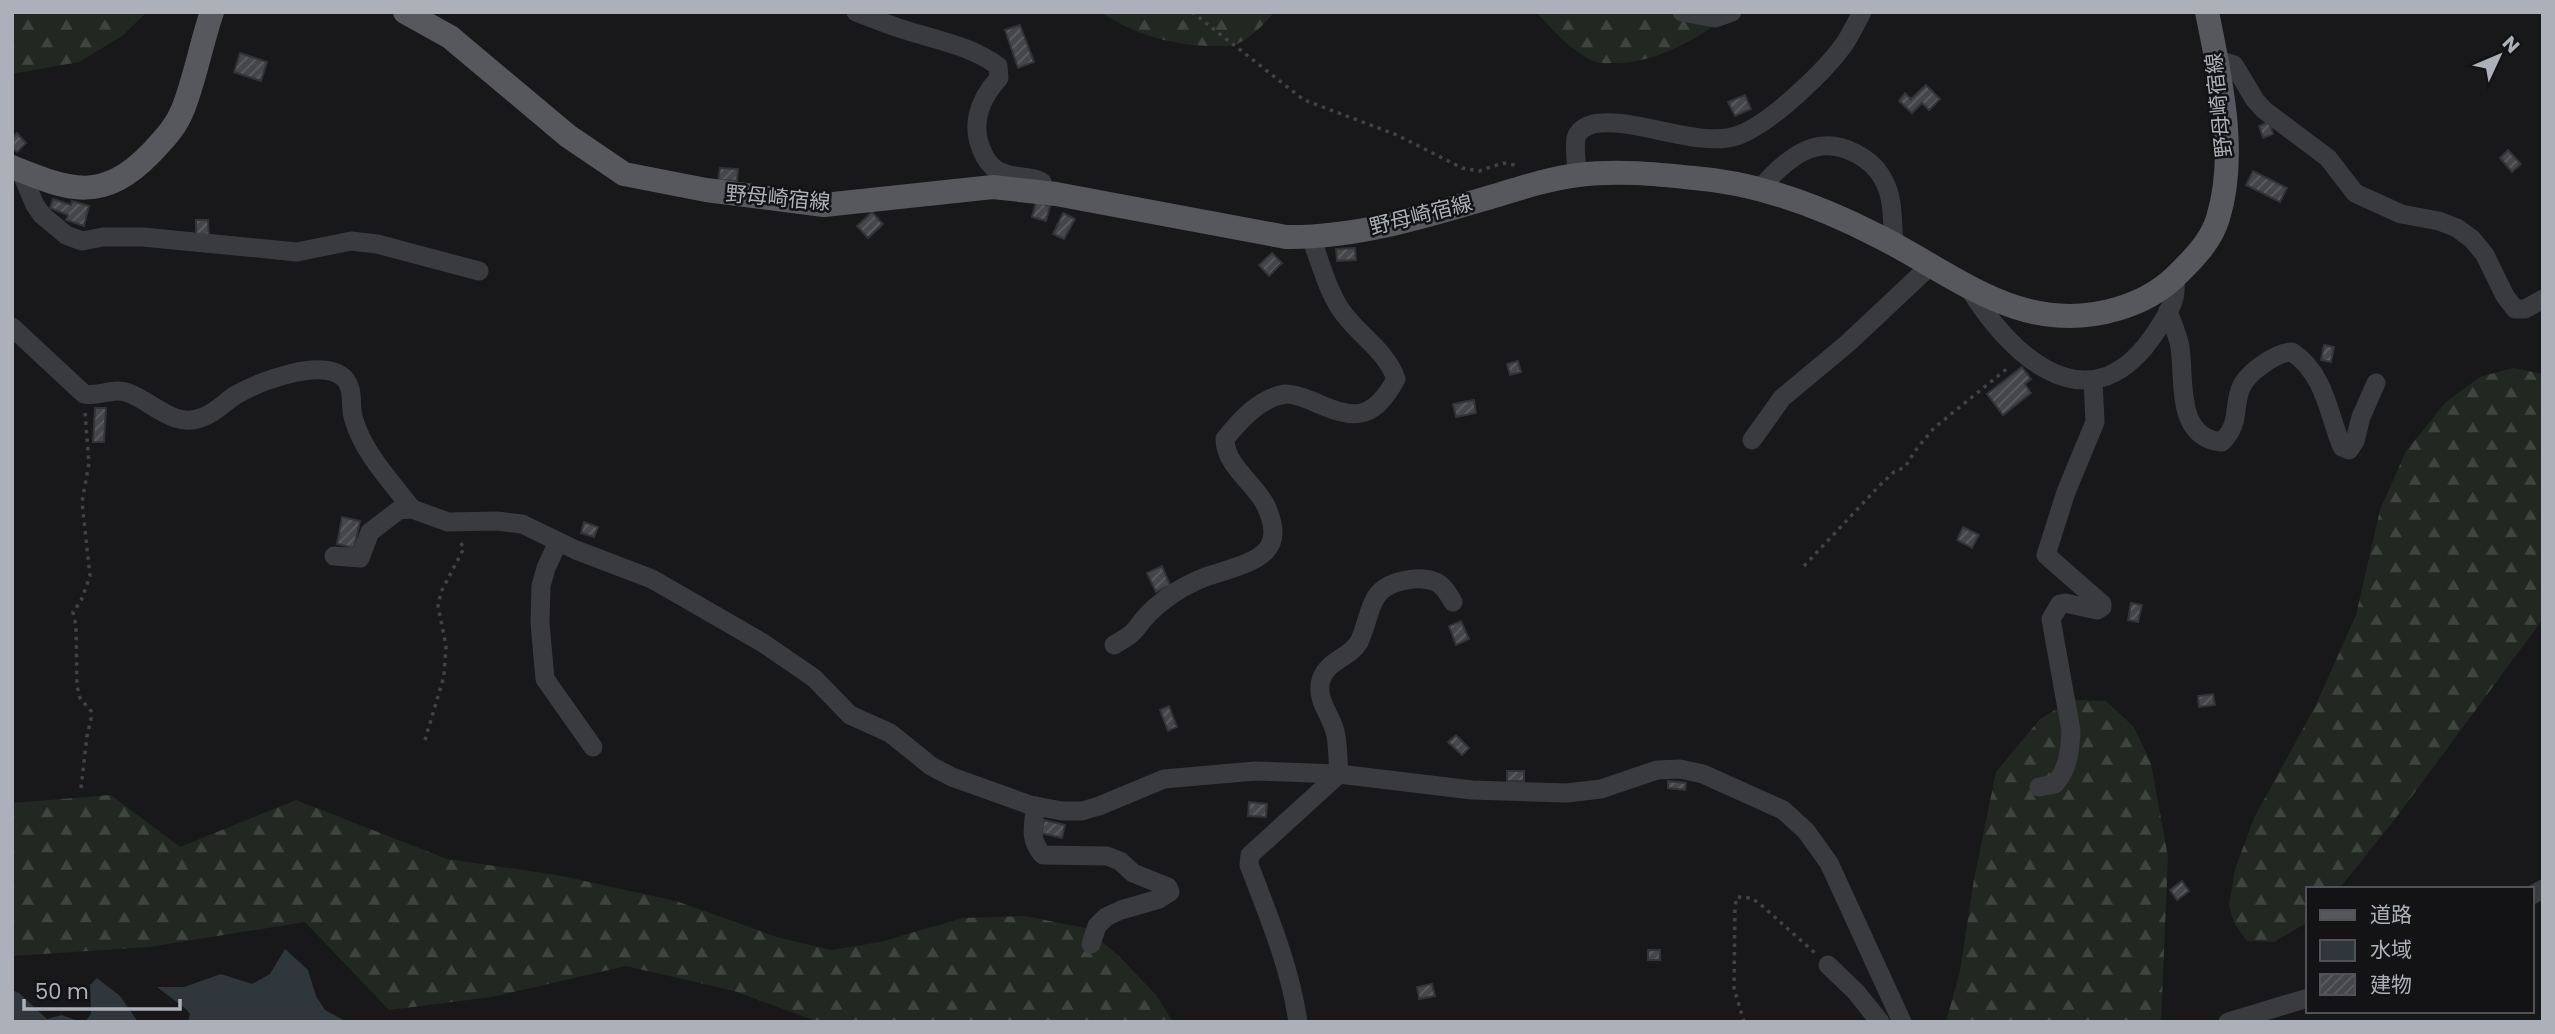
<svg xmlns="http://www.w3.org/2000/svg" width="2555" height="1034" font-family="Poppins,'Noto Sans JP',sans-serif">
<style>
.forest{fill:url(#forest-firs)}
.water{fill:#2f373d}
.building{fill:url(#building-hatch);stroke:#323336;stroke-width:2}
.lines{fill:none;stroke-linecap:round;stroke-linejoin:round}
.path{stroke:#404246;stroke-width:3.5;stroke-dasharray:3.5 5;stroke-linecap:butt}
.minor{stroke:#3a3b3f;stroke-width:19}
.major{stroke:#56585e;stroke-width:24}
.labels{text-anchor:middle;stroke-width:5;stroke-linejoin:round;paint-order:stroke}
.street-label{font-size:21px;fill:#acb0b9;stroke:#131315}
</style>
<defs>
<pattern id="forest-firs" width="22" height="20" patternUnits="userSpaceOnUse" patternTransform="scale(1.75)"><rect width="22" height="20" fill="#202821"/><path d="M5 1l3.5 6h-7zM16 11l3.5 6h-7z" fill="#3e453f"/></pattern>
<pattern id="building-hatch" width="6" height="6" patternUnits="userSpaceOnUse" patternTransform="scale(1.75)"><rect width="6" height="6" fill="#45464a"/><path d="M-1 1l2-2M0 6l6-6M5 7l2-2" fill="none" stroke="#5d5e62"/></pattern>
</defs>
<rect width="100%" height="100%" fill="#18181a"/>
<!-- forest -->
<g class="forest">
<path d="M12,12H147L122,36L79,62L12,74Z"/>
<path d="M1101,12H1274C1265,24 1251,38 1237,44C1233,46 1226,46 1221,46C1180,47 1134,36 1101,12Z"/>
<path d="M1536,12H1736C1699,36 1659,64 1614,63C1607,63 1599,64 1593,61C1570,50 1553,30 1536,12Z"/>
<path d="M2513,368L2543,374V619L2395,819L2339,889H2308V922L2274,942L2247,941L2234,923L2229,906L2235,869L2254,818L2315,707L2356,615L2380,510L2406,451L2446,402L2480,377Z"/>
<path d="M2072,700L2106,701L2134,727L2151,764L2168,857L2161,1022H1946L1960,971L1974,879L1996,772L2040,719Z"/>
<path d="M111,795L180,847L296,800L447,859L557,875L676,901L777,937L831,950L880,942L963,918L1025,916L1085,928L1119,956L1156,995L1173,1022H819L734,991L626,966L492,997L389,1010L305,922L149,947L12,956V803Z"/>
</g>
<!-- water -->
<g class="water">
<path d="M285,949L308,970L316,996L325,1010L347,1022H188L190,1014L186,1009L157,987H184L221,974L252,984L270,974Z"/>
<path d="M97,978L120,996L138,1022H85L91,1014L90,985Z"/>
<path d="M12,990L19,993L47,1019L62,1015L80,1022H12Z"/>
</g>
<!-- building -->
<g class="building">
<path d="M1020,25L1034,62L1018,68L1005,30Z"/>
<path d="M240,53L267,62L261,81L234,72Z"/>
<path d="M1926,85L1940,99L1929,110L1922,103L1912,113L1899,101L1905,93L1911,99Z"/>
<path d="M1745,95L1751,109L1735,116L1728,102Z"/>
<path d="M2269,122L2273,134L2263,138L2259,126Z"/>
<path d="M17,133L26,143L17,152L12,148V138Z"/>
<path d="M2508,150L2521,164L2512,172L2500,158Z"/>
<path d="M720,168L738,169L737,181L718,180Z"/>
<path d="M2253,171L2287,188L2280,202L2246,185Z"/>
<path d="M53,199L71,205L72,201L89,206L84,226L66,220L68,215L50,208Z"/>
<path d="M1036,202L1050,206L1046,221L1032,217Z"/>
<path d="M872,212L883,224L868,238L857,226Z"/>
<path d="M1063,213L1075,219L1064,239L1053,234Z"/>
<path d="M196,220H208L209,239H196Z"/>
<path d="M1355,248L1356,260L1337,261L1336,249Z"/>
<path d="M1272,253L1282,263L1269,276L1259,265Z"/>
<path d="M2324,345L2334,347L2331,362L2321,360Z"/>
<path d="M1518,361L1521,372L1510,375L1507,364Z"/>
<path d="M2022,367L2031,379L2025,384L2031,393L2003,415L1987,394Z"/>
<path d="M1474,400L1476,413L1456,417L1453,404Z"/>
<path d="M95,408H106L104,442H93Z"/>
<path d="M342,517L360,521L354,548L337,544Z"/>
<path d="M584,522L598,527L594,537L581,533Z"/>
<path d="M1963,527L1979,535L1972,548L1957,540Z"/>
<path d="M1162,566L1170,585L1156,592L1147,573Z"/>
<path d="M2131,603L2142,605L2138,622L2128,620Z"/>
<path d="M1461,621L1469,639L1456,645L1449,626Z"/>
<path d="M2213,694L2215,705L2199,707L2198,696Z"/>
<path d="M1169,706L1177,727L1168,731L1160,710Z"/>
<path d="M1456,735L1469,748L1462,755L1448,742Z"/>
<rect x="1507" y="771" width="17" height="10"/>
<path d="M1668,781L1686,783L1685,790L1668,788Z"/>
<path d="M1249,802L1267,804L1266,817L1248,816Z"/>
<path d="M1044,820L1065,825L1062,838L1041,833Z"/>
<path d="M2182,881L2189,891L2177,900L2170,890Z"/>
<rect x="1648" y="950" width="12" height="10"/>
<path d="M1432,984L1435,996L1419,999L1417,987Z"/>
</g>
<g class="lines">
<!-- path -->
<g class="path">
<path d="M1192,12L1304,100L1397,135L1462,168L1479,171L1503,163L1515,165"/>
<path d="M1804,566L1882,483L1894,472L1905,467L1915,451L1934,428L2009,367"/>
<path d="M425,740L444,676L446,646L438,606L441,592L464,548L460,542"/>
<path d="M81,788L87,736L91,719V711L80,698L77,686L76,626L73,612L81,601L90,576L82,502L89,463L85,413"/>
<path d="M1744,1022L1734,988L1735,906L1737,897L1751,898L1759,903L1815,953"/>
</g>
<!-- minor -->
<g class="minor">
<path d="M856,12C871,18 886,24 902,29C935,40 969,45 998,66L999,78C978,101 969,128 985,157C989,164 993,169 1001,172C1015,179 1029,175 1042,182L1046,193"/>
<path d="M1682,12L1715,18L1732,12"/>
<path d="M2216,59L2234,65L2255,100L2264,110L2328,158L2355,193L2401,214L2439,221L2457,228L2472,239L2485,255L2505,296L2515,309H2525L2543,299"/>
<path d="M20,170L35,205L42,215L66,235L82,241L103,237H143L297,252L351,241L377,244L479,271"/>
<path d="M1577,175C1577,164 1574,148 1576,138C1579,127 1593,123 1602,123C1642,120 1702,149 1739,135C1771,123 1828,69 1847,40C1852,31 1857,22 1862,12"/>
<path d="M1761,188C1773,173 1796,151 1816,147C1841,141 1873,158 1884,181C1894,199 1892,224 1894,244"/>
<path d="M1969,288C2006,349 2080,424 2144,348C2153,337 2171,311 2174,298C2176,291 2175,283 2175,277"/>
<path d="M2168,311C2172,323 2178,335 2180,347C2185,380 2175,438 2222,442C2240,423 2233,412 2240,390C2245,374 2276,352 2292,352C2325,374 2328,413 2342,447L2349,450L2355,441L2361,417L2376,383"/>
<path d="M12,327L84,394C101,397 114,386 131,394C155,404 175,429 203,417C215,413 224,403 234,396C258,382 323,356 345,379C355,391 349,407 354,420C364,454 391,481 412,509"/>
<path d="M1752,440L1782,398L1848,343L1931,265"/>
<path d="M558,542L546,568L541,586L540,623L545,679L593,747"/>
<path d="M334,556L360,558L370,532L399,510L412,509L448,522L497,521L522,524L576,550L652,579L763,643L814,678L850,715L890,733L931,766L952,777L1030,805L1062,811H1082L1099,806L1164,779L1255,771L1339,774L1472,790L1567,793L1601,789L1657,770L1680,769L1703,774L1783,810L1806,831L1829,863L1902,1022"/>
<path d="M1114,645C1120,641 1127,638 1132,633C1136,630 1139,625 1142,621C1151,610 1162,601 1174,593C1188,584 1202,577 1218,573C1255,561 1288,553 1266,506C1255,483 1225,466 1225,439C1240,420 1260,398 1285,394C1293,393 1304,398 1312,401C1352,419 1372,423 1396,379C1386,350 1358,335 1341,310C1327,289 1320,261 1311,238"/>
<path d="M2039,787L2055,784C2068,769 2070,751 2071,731L2051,619L2060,604L2065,603L2097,610L2102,607V604L2046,555L2066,492L2095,422L2093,380"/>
<path d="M1036,806C1033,826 1029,840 1043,855L1107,856L1120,861L1133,873L1168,887L1170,892L1159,899L1121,910L1106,917L1097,926L1091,944"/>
<path d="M2532,895L2543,889"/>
<path d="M1828,965L1856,992L1880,1022"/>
<path d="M1298,1022C1290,967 1269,917 1249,865L1250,855L1339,774C1338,762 1338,748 1336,736C1333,716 1315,701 1321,680C1327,660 1350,658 1359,642C1366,628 1368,610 1376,597C1387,580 1419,575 1436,582C1444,586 1449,595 1453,602"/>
<path d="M2228,1022L2308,998"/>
</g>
<!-- major -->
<g class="major">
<path d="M405,12L450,37L568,136L624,174L706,190L824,205L993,187L1056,194L1286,237C1353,238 1420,218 1484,199C1515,190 1546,179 1578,175C1617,170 1656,174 1694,178C1760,183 1822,207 1880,237C1957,276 2023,337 2117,309C2138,303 2159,292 2175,277C2192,260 2211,242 2218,218C2238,153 2220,77 2207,12"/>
<path d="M12,167C71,191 103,203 152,152C165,138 176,127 183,109C195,79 201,44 212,12"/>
</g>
</g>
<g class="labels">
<!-- street labels -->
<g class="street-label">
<text transform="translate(2219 105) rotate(-96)" y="7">野母崎宿線</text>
<text transform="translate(778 198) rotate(5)" y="7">野母崎宿線</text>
<text transform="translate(1421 215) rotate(-14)" y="7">野母崎宿線</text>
</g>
</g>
<!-- border -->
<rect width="2555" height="1034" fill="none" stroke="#acb0b9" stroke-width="28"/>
<!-- legend -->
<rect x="2306" y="887" width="228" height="126" fill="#131315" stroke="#505257" stroke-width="2"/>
<rect x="2320" y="910" width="35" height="10" fill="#56585e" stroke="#505257" stroke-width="2"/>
<text x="2370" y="922" font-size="21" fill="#acb0b9">道路</text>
<rect x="2320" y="940" width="35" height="21" fill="#2f373d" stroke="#505257" stroke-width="2"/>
<text x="2370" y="957" font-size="21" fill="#acb0b9">水域</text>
<rect x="2320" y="974" width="35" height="21" fill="url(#building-hatch)" stroke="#505257" stroke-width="2"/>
<text x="2370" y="992" font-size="21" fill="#acb0b9">建物</text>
<!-- north arrow -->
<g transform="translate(2499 56) rotate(46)" stroke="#131315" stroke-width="5" paint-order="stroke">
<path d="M0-5L12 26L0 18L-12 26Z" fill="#acb0b9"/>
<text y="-10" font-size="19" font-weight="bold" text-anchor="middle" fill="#acb0b9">N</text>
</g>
<!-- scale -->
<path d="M24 999v10h156v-10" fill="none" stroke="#acb0b9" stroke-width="3.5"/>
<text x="35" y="999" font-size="21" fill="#acb0b9" stroke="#131315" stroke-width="5" paint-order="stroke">50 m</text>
</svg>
